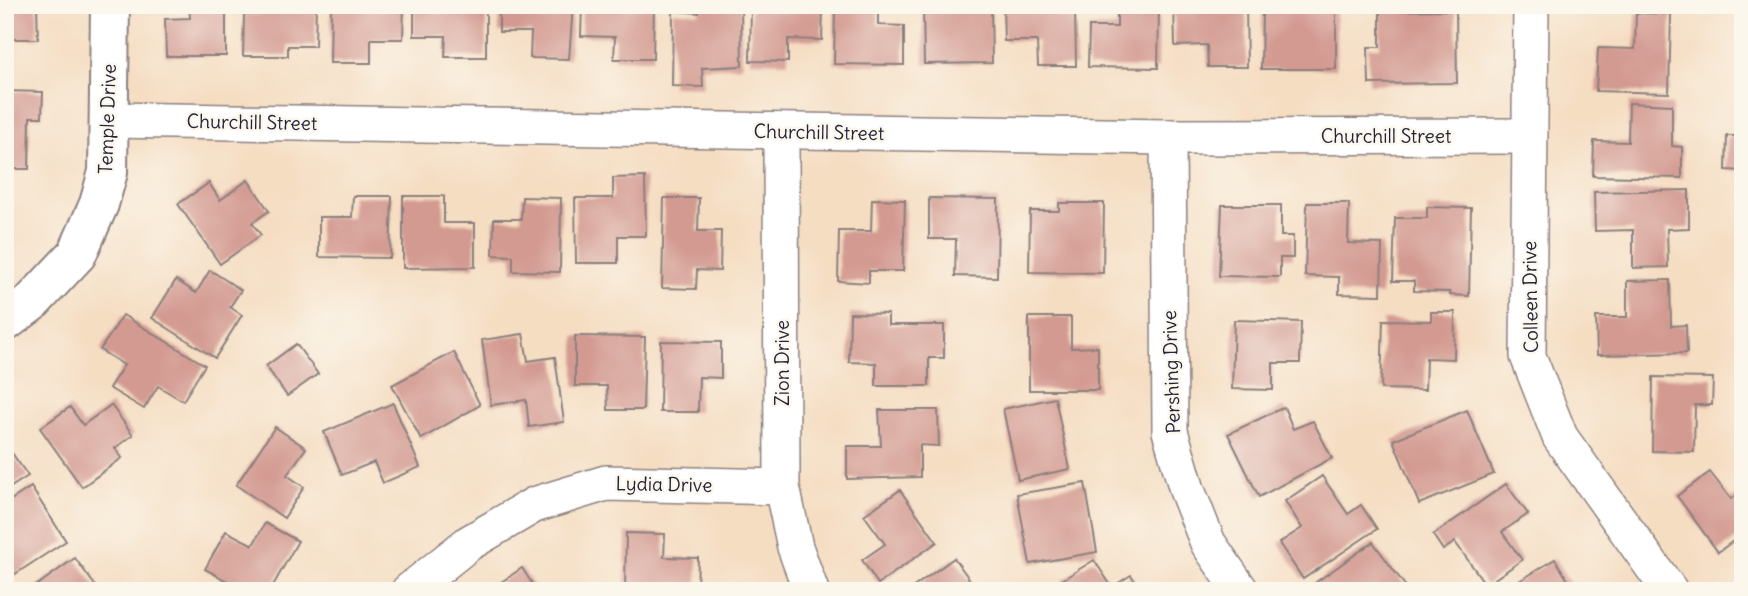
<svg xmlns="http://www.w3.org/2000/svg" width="1748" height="596" font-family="Delius,sans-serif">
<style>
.building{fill:#d39a91}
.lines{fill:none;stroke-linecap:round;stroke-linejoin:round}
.minor-casing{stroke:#8c807e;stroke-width:38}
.tertiary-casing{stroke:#8c807e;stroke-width:42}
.minor{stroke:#fff;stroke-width:35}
.tertiary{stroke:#fff;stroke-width:38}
.labels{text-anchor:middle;stroke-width:5;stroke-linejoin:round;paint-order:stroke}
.street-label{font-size:19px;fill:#22223b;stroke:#fbf7ec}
</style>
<rect width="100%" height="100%" fill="#fbf7ec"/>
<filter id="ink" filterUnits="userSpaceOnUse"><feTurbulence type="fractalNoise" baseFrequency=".0143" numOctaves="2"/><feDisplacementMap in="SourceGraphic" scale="14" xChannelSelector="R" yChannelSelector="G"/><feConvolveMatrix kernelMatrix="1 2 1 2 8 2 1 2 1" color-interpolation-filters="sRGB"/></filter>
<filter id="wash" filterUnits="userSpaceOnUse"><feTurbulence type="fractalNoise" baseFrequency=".00686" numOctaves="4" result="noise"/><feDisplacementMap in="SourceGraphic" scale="28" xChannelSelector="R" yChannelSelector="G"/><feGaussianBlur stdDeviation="1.57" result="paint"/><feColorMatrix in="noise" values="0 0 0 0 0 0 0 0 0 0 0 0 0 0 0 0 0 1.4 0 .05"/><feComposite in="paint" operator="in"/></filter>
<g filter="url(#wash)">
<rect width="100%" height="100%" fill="#f5ddc2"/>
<g id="blocks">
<!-- building -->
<g class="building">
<path d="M5,5H37L38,39H5Z"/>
<path d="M189,5H226V56H166L165,19L190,18Z"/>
<path d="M261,5H316L315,46H288V56H243L244,15H261Z"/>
<path d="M331,5H404L403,39H371V63H330Z"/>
<path d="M414,5H486V57H445L446,36H414Z"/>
<path d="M499,5H573L569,59L530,58L531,32H499Z"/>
<path d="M582,5H654L653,59H614L615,37L581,36Z"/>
<path d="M699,5H741L742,66L702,68L703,87L672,86L673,11L699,13Z"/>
<path d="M751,5H823L822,40L788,39V62L750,61Z"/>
<path d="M835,5H878V25L904,26V65L834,64Z"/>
<path d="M923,5H991L992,63L924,64Z"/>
<path d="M1003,5H1075L1076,66H1038L1037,41H1004Z"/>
<path d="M1117,5H1159L1158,68L1088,67L1089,27H1117Z"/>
<path d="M1174,5H1246L1247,67H1208L1207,45L1175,46Z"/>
<path d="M1336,10V69H1261L1262,11Z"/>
<path d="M1456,10L1457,83L1369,84L1368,47H1380V11Z"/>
<path d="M1636,13L1671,14L1669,93L1596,91L1598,48L1635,49Z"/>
<path d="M1739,48H1743V84L1739,85Z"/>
<path d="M5,91L43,92L42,117H30L29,169H5Z"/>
<path d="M1629,103L1672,105V146L1682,147V178L1593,176L1594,141L1628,142Z"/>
<path d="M1727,136H1743V171L1726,170Z"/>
<path d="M645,177L646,236H618V263H576L575,198H613V178Z"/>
<path d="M248,180L269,211L252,223L261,235L220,264L178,204L209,183L220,200Z"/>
<path d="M1689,190V228L1667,229L1668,267L1633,268V230L1595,231L1594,192Z"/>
<path d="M353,196H392L390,258L319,257V217H352Z"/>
<path d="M403,196H444V223H475V267L403,268Z"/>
<path d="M522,197L561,198L560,272L513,271V256L493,255L494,219H521Z"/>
<path d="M664,198H699L698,231H721L720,271L697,270L696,289L662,288Z"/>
<path d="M929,198L998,199L997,277L955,276L956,239H929Z"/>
<path d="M872,199L905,200L903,271H869V283L838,281L839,231H871Z"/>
<path d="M1059,203H1104L1103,273L1029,272L1030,211H1059Z"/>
<path d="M1307,203H1349L1348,243L1382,244L1381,295L1339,294V277L1305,276Z"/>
<path d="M1222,205H1281V236H1293V258H1280V277L1219,276Z"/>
<path d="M1427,207L1471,208L1469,296L1450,295V292L1414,291V281H1393L1395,218H1427Z"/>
<path d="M210,270L241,290L230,307L242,315L215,358L152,318L176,280L196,293Z"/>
<path d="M1670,280L1671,326L1686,325L1687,353L1597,355L1596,317H1627V281Z"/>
<path d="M1431,312H1455L1454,359L1426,358L1425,390L1381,389L1383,320L1431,321Z"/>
<path d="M850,313L888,314V325H944V358H929V386H876V363L849,362Z"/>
<path d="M123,315L205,365L183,401L158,386L144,409L109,388L124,365L100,350Z"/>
<path d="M1029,317H1071V348L1098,347V390H1029Z"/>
<path d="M1234,320L1301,322L1300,363H1273V390L1232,389Z"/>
<path d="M523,334L528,361L555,357L564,422L529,427L526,400L491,405L482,340Z"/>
<path d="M575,336L645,337L643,410H608L607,386H575Z"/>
<path d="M661,341L721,342V378L699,377L698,412H660Z"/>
<path d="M296,344L318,374L287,396L266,366Z"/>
<path d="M454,352L480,405L421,439L392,385Z"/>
<path d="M1653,377L1713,378L1712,405H1695L1694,452L1652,451Z"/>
<path d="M1055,398L1070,469L1018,480L1003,409Z"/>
<path d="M393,403L420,467L383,483L374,462L342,475L324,432Z"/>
<path d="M111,405L133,435L115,448L122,458L82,487L40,428L70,407L83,425Z"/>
<path d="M1284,407L1293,429L1313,421L1332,458L1259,497L1228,434Z"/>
<path d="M879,410H938L939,446L920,445V477L847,479V446H881Z"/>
<path d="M1467,410L1494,474L1419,504L1393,440Z"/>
<path d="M275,427L306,448L287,475L304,487L284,518L236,485Z"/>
<path d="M5,443L28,476L5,491Z"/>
<path d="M1710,472L1731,499L1743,491V534L1718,552L1677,496Z"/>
<path d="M1322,476L1348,514L1361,505L1377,529L1303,579L1279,543L1302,528L1285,501Z"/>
<path d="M1085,483L1097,552L1030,564L1017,494Z"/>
<path d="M1506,484L1528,514L1502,532L1522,560L1486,585L1455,542L1443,550L1433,535Z"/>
<path d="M31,487L66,541L6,580L5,504Z"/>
<path d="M900,490L937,542L878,584L862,560L885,544L864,515Z"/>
<path d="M265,523L298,541L270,591H245L205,569L226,531L253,545Z"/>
<path d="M626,533L665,534L664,557L698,558L697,591H625Z"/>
<path d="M1373,542L1409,591H1311L1309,587Z"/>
<path d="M75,558L99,591H29Z"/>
<path d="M954,558L978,591H908Z"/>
<path d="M1555,559L1572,587L1566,591H1503Z"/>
<path d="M1094,560L1112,587L1131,575L1142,591H1069L1062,580Z"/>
<path d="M522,568L537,591H488Z"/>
</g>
</g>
</g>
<g filter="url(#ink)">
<use href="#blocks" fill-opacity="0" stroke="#8c807e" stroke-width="2"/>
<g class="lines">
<!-- minor casing -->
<g class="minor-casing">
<g id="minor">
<path d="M1531,5L1528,356L1560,437L1670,591"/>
<path d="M109,120L1168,137L1528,136"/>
<path d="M781,131L782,487L795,547L811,591"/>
<path d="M1168,137L1170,431L1187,490L1208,543L1241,591"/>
<path d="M409,591L469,543L534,505L606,483L782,487"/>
</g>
</g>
<!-- tertiary casing -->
<g class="tertiary-casing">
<path id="tertiary" d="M5,322L32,302L77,254L99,204L108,172L110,5"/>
</g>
<!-- minor -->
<use href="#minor" class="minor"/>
<!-- tertiary -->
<use href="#tertiary" class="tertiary"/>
</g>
</g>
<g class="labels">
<!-- street labels -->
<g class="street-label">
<text transform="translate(107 119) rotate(-88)" y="7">Temple Drive</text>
<text transform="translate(252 122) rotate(1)" y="7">Churchill Street</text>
<text transform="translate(819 132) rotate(1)" y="7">Churchill Street</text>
<text x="1386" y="143">Churchill Street</text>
<text transform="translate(1530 297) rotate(-91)" y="7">Colleen Drive</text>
<text transform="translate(782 363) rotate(-90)" y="7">Zion Drive</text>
<text transform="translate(1171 372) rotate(-92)" y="7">Pershing Drive</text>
<text transform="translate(664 484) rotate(1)" y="7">Lydia Drive</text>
</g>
</g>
<!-- margin -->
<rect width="1748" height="596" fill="none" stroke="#fbf7ec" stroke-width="28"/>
</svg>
